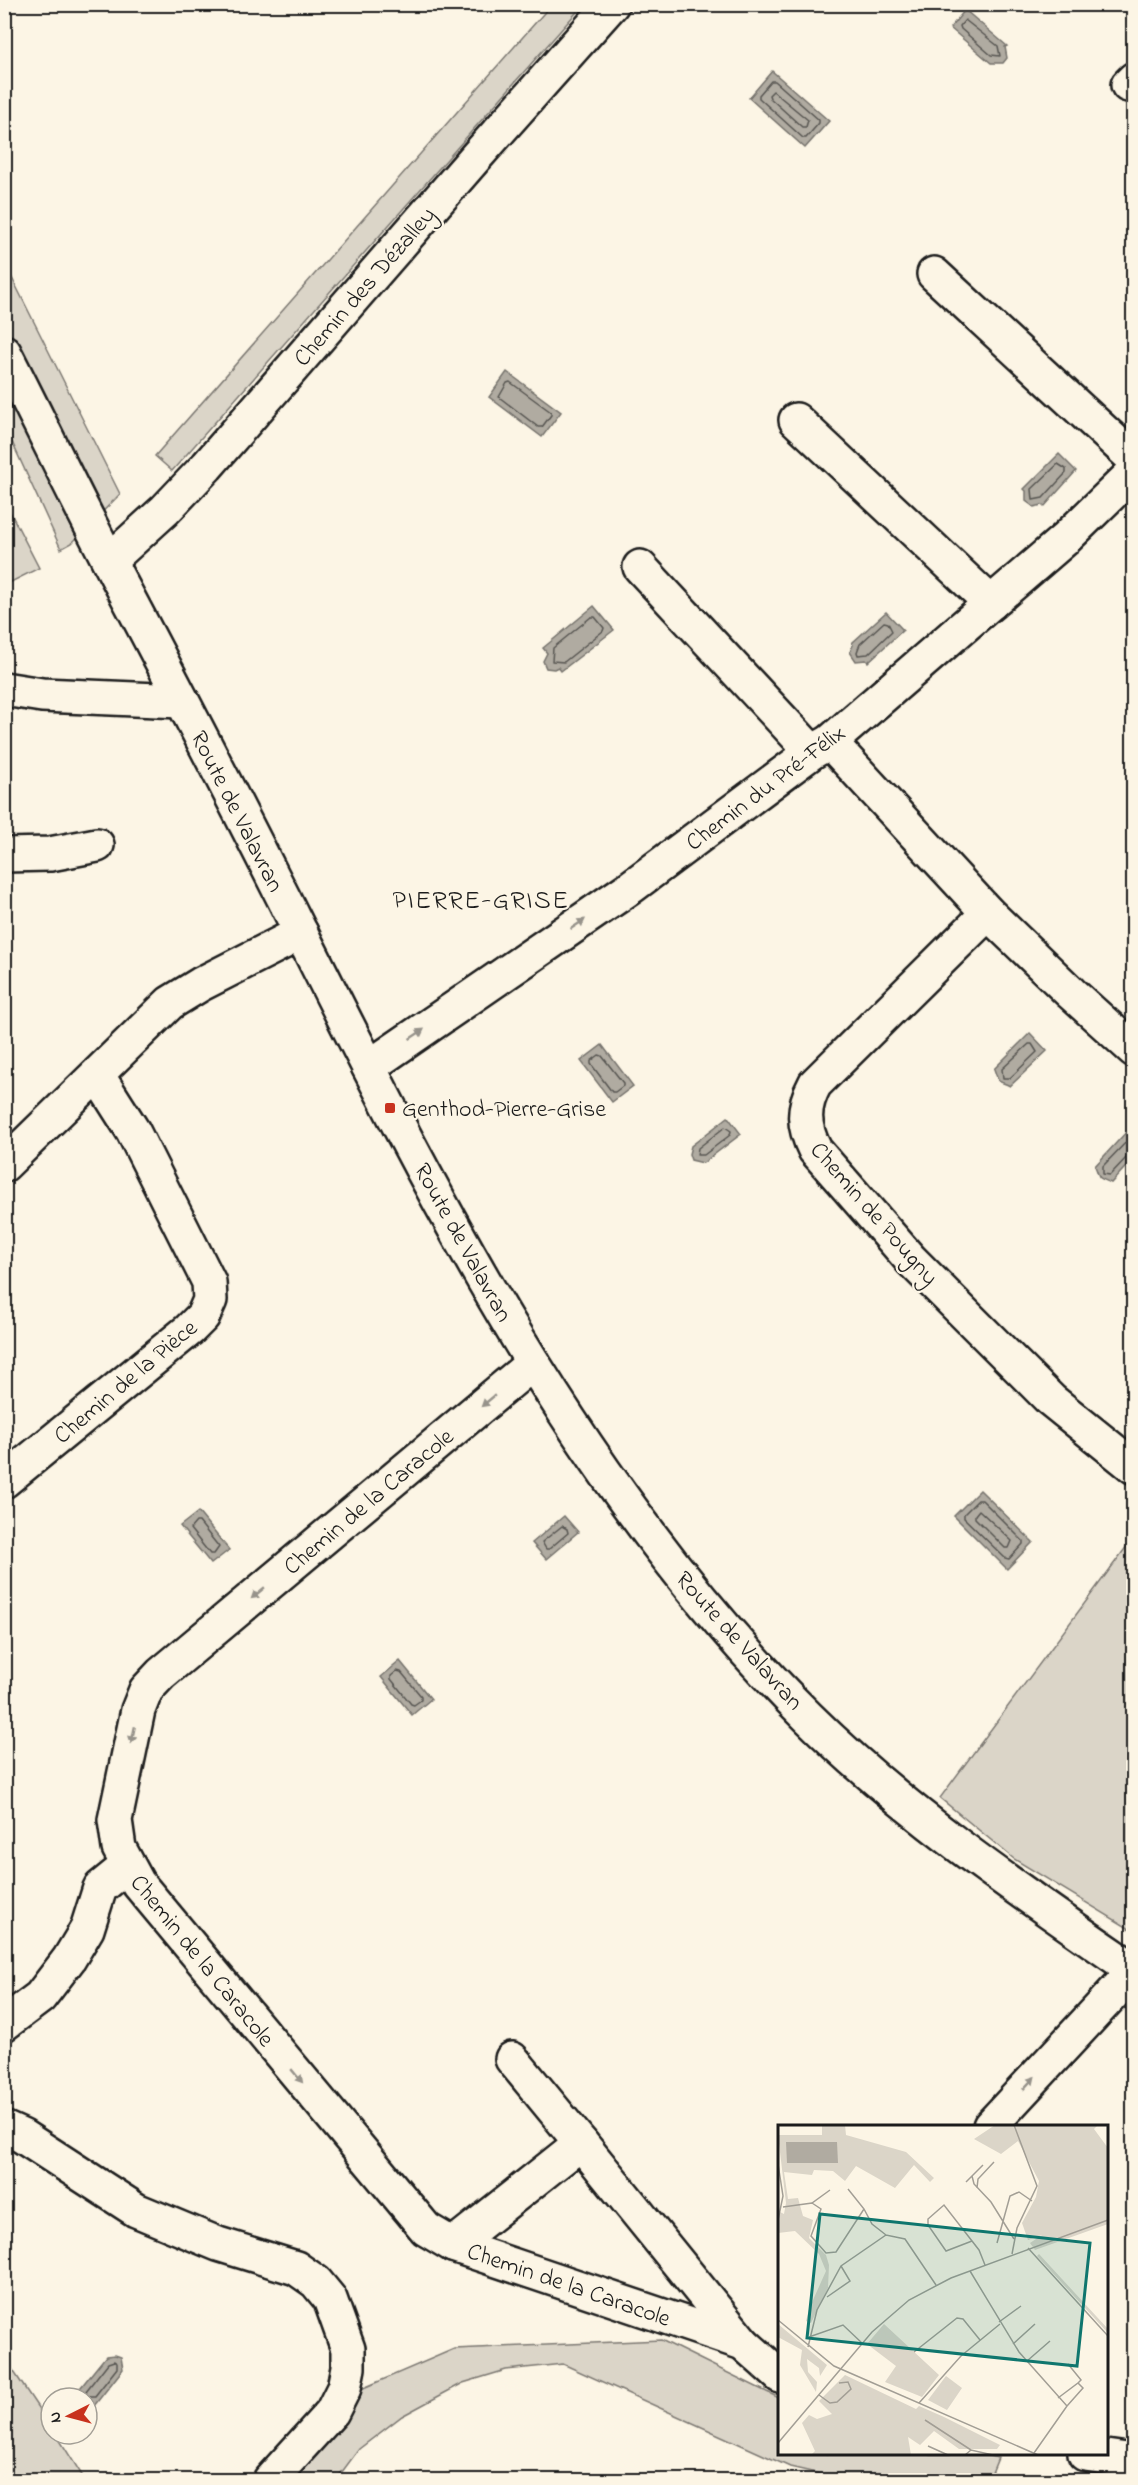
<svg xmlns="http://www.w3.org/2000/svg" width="1138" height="2485" font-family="'Indie Flower',sans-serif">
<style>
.green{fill:#dbd5c8;stroke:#7c7872;stroke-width:1.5}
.water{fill:#b0aba1;stroke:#75726c;stroke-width:1.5}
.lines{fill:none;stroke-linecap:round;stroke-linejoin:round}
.shore{stroke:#575551;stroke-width:1.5}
.minor-casing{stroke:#1c1c1c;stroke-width:38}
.minor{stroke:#fcf5e5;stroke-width:33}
.oneway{fill:#97938b}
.poi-dot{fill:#c8321e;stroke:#fcf5e5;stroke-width:2}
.labels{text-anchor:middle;stroke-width:4.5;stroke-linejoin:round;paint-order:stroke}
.street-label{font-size:24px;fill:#1c1c1c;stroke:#fcf5e5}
.poi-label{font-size:24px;fill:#1c1c1c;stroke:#fcf5e5;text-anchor:start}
.neighbourhood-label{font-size:26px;letter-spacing:1.5px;fill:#1c1c1c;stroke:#fcf5e5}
.inset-road{fill:none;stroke:#a29e95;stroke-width:1.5}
.view{fill:#0f766e;fill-opacity:0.15;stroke:#0f766e;stroke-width:3}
.inset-edge{fill:none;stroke:#1c1c1c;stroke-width:3}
</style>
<rect width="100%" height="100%" fill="#fcf5e5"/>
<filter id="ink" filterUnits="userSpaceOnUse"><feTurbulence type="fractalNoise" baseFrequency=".0167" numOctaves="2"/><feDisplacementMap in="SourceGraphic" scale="12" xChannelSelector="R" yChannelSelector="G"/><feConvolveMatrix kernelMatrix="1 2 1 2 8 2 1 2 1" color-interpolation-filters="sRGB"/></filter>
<g filter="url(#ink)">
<!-- green -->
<g class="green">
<path d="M551,5H583L172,471L155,456Z"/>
<path d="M4,262L120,494L72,543L61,549L12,442H5Z"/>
<path d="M4,500L39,568L5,585H4Z"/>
<path d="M1133,1538V1931L1014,1859L940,1798Z"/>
<path d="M661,2340L779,2398L780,2454H980L998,2458L989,2480H846L790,2467L563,2364L506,2370L463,2383L402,2416L359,2449L336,2480H286L361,2389L454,2349Z"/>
<path d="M4,2357L51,2427V2434H56L85,2480H5Z"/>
</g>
<!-- water -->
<g class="water">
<path d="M965,10L1007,46L1005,47L1007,58L1003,63H991L950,28Z"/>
<path d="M772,71L829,121L805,148L749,98Z"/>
<path d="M507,372L561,412L542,437L489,397Z"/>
<path d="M1059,454L1076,471L1044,507L1042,505L1034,507L1026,501V491L1024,489Z"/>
<path d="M594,606L614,630L561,671L558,667L554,669L546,668L543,661L547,653L543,648Z"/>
<path d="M886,612L903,630L868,662L866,660L856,661L850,652L853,645L852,643Z"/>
<path d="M1030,1033L1047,1051L1010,1086C995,1079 1000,1085 994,1069Z"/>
<path d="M602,1045L633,1086L612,1102L581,1061Z"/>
<path d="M728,1117L741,1134L703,1163L691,1160L689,1154L691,1146Z"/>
<path d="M1129,1129L1133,1133V1159L1111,1183C1096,1176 1101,1181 1095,1166Z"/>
<path d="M980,1490L1033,1542L1007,1569L954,1516Z"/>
<path d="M198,1512L229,1550L211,1564L180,1526Z"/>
<path d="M564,1516L578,1532L546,1559L532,1543Z"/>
<path d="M400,1661L431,1699L412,1715L381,1677Z"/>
<path d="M115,2355L121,2357L123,2369L94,2406L77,2392L106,2356Z"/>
</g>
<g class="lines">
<!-- shore -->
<g class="shore">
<path d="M965,20L998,46L1000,56L991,55L961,29L960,26Z"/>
<path d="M771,81H775L819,120V123L806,138H803L759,98V95Z"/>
<path d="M773,91L808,120L806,127H802L770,98L769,95Z"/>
<path d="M510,382L551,412V415L542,427H538L499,397L507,383Z"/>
<path d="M1058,464L1066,469V473L1043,498L1033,500L1032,489Z"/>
<path d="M591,617H595L604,628L603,631L564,662L552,661L553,648Z"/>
<path d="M884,622L888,623L892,631L868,654L858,655L857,652L860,644Z"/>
<path d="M1029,1044H1032L1037,1052L1010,1078H1003L1002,1069Z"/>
<path d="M599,1055L602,1056L623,1083V1086L615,1092H612L591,1064V1061Z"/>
<path d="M725,1127L731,1131L730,1135L704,1155H697L698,1148Z"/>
<path d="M1134,1137L1130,1138L1103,1166V1174L1110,1175L1127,1157L1134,1156"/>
<path d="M978,1500H982L1023,1541V1544L1009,1559L1005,1558L964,1518V1514Z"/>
<path d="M979,1510L1012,1541L1009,1548H1005L975,1518V1515Z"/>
<path d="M196,1522H199L219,1547L214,1554H210L190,1529Z"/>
<path d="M562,1526L567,1529L568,1533L549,1549H546L542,1542Z"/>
<path d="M397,1671L401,1672L421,1696V1700L414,1705L411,1704L391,1679V1676Z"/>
<path d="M114,2361L117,2363V2368L95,2396H87L86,2391L108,2363Z"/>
</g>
<!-- minor casing -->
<g class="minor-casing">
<g id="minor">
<path d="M1128,85L1134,79"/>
<path d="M934,274L1134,459"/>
<path d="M4,352C44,430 81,509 122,586C177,690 231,794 284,899C429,1189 575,1486 808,1717C906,1814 1021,1892 1134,1970"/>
<path d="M796,420L991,603"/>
<path d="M109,561L165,510L207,466L475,158L612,4"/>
<path d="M640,567L812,752"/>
<path d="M4,689L42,695L181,701"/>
<path d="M830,742L988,913L1071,993L1134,1050"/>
<path d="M4,855L50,854L97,845"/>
<path d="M988,913L815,1084C802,1108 803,1126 815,1150L911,1260L1051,1400L1134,1467"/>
<path d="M369,1067L631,887L812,752L830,742L1065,539L1134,472"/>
<path d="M4,1165L170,1003L201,984L301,933"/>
<path d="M533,1363L161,1674L146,1690L138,1710L115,1820L119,1848L138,1883L426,2229L453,2245L743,2343L780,2376"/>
<path d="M4,1481L189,1330L203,1316L210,1300L209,1282L133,1131L98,1076"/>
<path d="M4,2024L40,1997L69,1959L87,1929L100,1888L127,1866"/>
<path d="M512,2059L581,2143"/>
<path d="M990,2126L1134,1971"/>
<path d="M4,2128L22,2136L136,2210L218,2244L296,2268L316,2282L330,2299L348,2349V2368L344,2388L332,2412L270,2480"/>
<path d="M453,2245L581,2143L743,2343"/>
<path d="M1085,2454L1134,2461"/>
</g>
</g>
<!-- minor -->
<use href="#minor" class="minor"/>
</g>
<!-- one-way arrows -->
<defs><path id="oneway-solid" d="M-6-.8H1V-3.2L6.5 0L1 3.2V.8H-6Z" transform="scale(1.5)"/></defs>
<g class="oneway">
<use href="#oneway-solid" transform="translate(578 924) rotate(-34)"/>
<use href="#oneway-solid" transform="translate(417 1034) rotate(-34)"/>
<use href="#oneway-solid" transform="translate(488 1401) rotate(140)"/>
<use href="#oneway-solid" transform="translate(258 1593) rotate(140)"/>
<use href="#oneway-solid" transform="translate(133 1735) rotate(102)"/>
<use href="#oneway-solid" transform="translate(297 2076) rotate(50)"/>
<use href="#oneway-solid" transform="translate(1029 2083) rotate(-47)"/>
</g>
</g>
<!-- markers -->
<rect class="poi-dot" x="384" y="1102" width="12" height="12" rx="3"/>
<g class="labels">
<!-- street labels -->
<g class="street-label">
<text transform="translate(364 286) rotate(-49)" y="8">Chemin des Dézalley</text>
<text transform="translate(765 787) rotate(-37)" y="8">Chemin du Pré-Félix</text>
<text transform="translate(238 811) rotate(63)" y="8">Route de Valavran</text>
<text transform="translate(875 1213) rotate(49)" y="8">Chemin de Pougny</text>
<text transform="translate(464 1242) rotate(61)" y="8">Route de Valavran</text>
<text transform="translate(125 1381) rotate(-40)" y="8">Chemin de la Pièce</text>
<text transform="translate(368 1501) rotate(-40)" y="8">Chemin de la Caracole</text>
<text transform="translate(740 1640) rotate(48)" y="8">Route de Valavran</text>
<text transform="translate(203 1960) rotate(51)" y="8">Chemin de la Caracole</text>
<text transform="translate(569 2284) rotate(19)" y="8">Chemin de la Caracole</text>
</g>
<!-- poi labels -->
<g class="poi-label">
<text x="402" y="1116">Genthod-Pierre-Grise</text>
</g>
<!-- neighbourhood labels -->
<g class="neighbourhood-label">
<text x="481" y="908">PIERRE-GRISE</text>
</g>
</g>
<!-- overview -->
<g transform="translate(778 2125)">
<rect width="330" height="330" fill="#fcf5e5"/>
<path d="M44,0H67L68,10L128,27L156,53L152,57L136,40L117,63L78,41L67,56L55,46L36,45L34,50L6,47L10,74L20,73L25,91L35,95L31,113L48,130L51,140L50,163L33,198L28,196L31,184L48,146L41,129L17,106L0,108V57V86L6,89L8,78L0,10H44ZM217,0H320L316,4L330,23V99L257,125L252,118L264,110L250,115L244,98L258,72L261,56L240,16L223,29L196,14ZM261,129L330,204V208L259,131ZM0,199L49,240L42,251L41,243L29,234L30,247L39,257L38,267L22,240L24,225L0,212ZM106,199L161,250L144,272L107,257L118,241L89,219ZM67,250L138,284L141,281L166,292L222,320L219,324H181L156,306L142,320L130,312L133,330H33L37,326L24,298L31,290L39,294L54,289L41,276ZM168,251L184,263L169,285L150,275Z" fill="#dbd5c8"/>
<path d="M8,17H59L60,38H9Z" fill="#b0aba1"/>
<path class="inset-road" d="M0,39L5,71L0,95M194,51L196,59L213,77L236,114M188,57L205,40M199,63L200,54L216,37M34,78L43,84L33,111L48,128L58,127L86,84L70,64M5,82L34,78L52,65M86,84L94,99L108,110M194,116L168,126L150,100V94L166,80L201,125L207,140M219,118L232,71L241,67L254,76M250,123L330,211M234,129L239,103L259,61L236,0M192,146L241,227L289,281L256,328M49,172L72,156L63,141M0,195L56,241L260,330M221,197L243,181M31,212L65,200L85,219M235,219L257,199M30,222L39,185L63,141L108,110L127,114L158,160M136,227L179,193L185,194L202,215M249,236L272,216M290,239L303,255L300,258M41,270L52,278L59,277L73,264L70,257L61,258M280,273L300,258L305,263L289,281M141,278L183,231L222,199M147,295L193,325M0,318L94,207L131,175L173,153L330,95M150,321L170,330M187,330L193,325L215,330"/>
<path class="view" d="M42,89L312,118L299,241L29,213Z"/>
<rect width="330" height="330" class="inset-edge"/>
</g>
<!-- margin -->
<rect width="1138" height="2485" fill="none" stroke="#fcf5e5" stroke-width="24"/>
<rect x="12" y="12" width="1114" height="2461" fill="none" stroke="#1c1c1c" stroke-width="2" filter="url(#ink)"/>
<!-- north arrow -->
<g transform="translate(69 2416) rotate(264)"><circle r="28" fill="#fcf5e5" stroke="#a29e95" stroke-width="1.5"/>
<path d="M0-4.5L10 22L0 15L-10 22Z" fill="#c8321e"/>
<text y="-9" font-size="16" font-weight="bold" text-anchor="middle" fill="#1c1c1c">N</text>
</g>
</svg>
